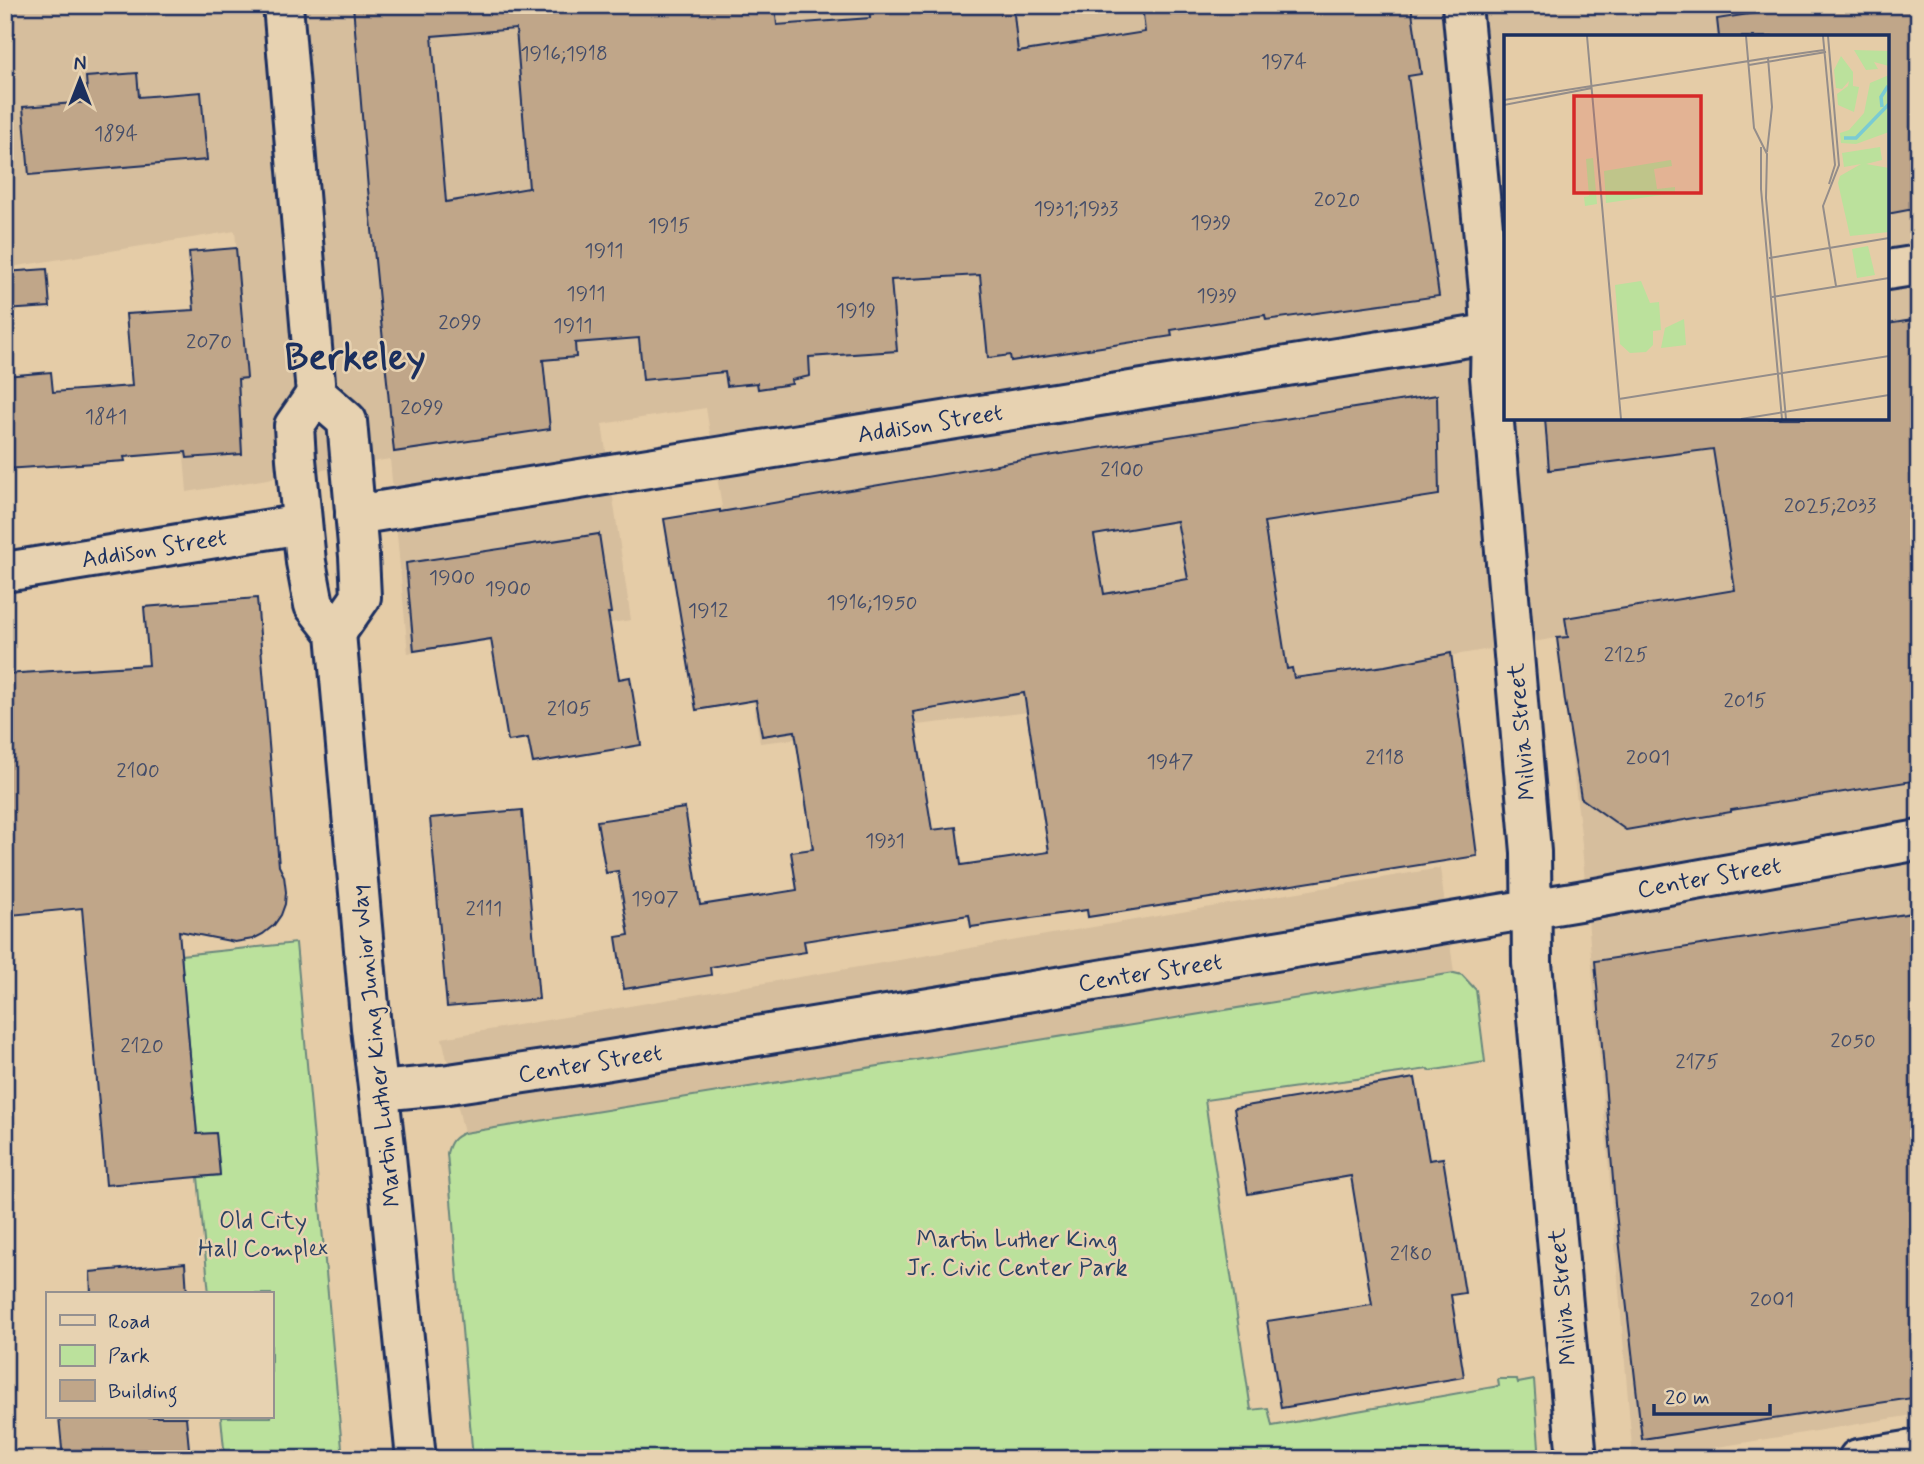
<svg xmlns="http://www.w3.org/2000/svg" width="1924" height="1464" font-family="Mynerve,sans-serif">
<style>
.built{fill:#d6be9d;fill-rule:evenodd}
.green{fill:#bbe19c;stroke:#6b887d;stroke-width:2}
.building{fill:#c0a689;stroke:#1b2f5e;stroke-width:2;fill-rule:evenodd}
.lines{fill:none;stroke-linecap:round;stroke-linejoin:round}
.street-casing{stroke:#1b2f5e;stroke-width:44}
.secondary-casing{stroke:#1b2f5e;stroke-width:44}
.street{stroke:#e7d2b1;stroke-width:38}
.secondary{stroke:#e7d2b1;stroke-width:38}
.labels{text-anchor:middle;stroke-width:5;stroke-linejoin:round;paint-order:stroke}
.number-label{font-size:21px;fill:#444d69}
.street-label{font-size:24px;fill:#1b2f5e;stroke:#e7d2b1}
.park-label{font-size:24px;fill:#2b4164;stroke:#e7d2b1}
.town-label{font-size:38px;font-weight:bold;fill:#1b2f5e;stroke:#e7d2b1}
.inset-river{fill:none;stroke:#7acbd3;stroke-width:3.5}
.inset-road{fill:none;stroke:#948d8a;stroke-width:2}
.view{fill:#d62828;fill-opacity:0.15;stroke:#d62828;stroke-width:3.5}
.inset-edge{fill:none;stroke:#1b2f5e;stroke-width:3.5}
</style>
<rect width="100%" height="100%" fill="#e5cca7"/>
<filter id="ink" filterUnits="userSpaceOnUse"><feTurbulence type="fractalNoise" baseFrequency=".0143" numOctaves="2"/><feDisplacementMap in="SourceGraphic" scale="14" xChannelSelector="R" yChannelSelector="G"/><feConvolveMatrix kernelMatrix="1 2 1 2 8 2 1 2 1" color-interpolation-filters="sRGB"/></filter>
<g filter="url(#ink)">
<!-- built -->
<g class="built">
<path d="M5,5H1919V1414L1644,1459H1633L1581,834L1557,638L1293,682L760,743L706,408L602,424L631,620L408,653L390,459L187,492L173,322L242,314L235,231L5,268ZM1506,37H1887V418H1506Z"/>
<path d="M1440,868L1454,973L464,1133L442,1038Z"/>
</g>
<!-- green -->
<g class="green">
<path d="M296,943L343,1459H225L221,1417H271V1294H209L198,1177L220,1175L216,1133L197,1134L181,955Z"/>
<path d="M1454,973L1462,975L1476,990L1485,1062L1429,1071L1428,1069L1205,1100L1251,1410L1268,1408L1272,1426L1499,1386L1498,1379H1517L1518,1383L1534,1380L1539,1447L1538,1453L1534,1459H473L447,1153C450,1142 453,1137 464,1133Z"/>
</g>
<!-- building -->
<g class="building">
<path d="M353,5H775L777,25L870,18L869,5H1013L1018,52L1145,32L1142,5H1411L1421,74L1408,76L1439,296L1266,320L1265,315L1171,330L1172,336L1011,361L1010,355L988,358L980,275L891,280L897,351L809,357L810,376L791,380L792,384L758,389L757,383L727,386L725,372L643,380L639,338L575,343L576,357L543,360L550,429L394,452L368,189ZM516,29L529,188L446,202L432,36Z"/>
<path d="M1805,5H1919V208L1887,214V37H1719L1717,19Z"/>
<path d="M137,73L139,97L201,92L207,160L29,175L23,107L88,102L86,77Z"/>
<path d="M236,248L247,378L238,379L242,454L187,458L186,452L124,457L125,461L5,469V376L51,372L53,392L132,386L126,314L194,310L189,252Z"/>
<path d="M47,269L50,307L5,310V272Z"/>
<path d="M1919,319V780L1731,810V812L1626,830L1581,798L1565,701L1557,638L1568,637L1565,618L1735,590L1713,449L1549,470L1545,418H1887V324Z"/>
<path d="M1437,395L1439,495L1264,522L1287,669L1292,668L1294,678L1385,666L1451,653L1477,856L1088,917L1087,910L971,927L969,915L804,941L806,952L710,967L711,975L624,989L616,937L629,935L618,871L606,873L597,821L685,808L700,905L797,890L791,852L813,849L795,731L762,736L756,700L696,710L664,519L720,510V512L1003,464V463ZM1177,521L1188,579L1104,594L1094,535ZM1024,693L1049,852L961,865L956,827L932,830L913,712Z"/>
<path d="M599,534L611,613H608L619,679L630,677L641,745L533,763L528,738L508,741L491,639L414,651L406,563Z"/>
<path d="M257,598L279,866L284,876L286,892L285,904L281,915L274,925L263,934L253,939L235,942L179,931L197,1134L216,1133L220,1175L106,1185L82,908L11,915L5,871V674L149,665L144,607Z"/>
<path d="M522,810L539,999L447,1007L430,818Z"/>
<path d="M1919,912V1397L1642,1439L1615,1204L1595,961Z"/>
<path d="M1415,1078L1429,1160L1443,1158L1465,1293L1451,1295L1464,1377L1281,1408L1267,1321L1372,1305L1351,1176L1248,1194L1234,1108Z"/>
<path d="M185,1263L187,1294H91L90,1272Z"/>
<path d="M59,1417H186L190,1459H63Z"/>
</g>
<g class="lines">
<!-- street casing -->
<g class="street-casing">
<g id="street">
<path d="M1462,5L1489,291L1491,333L1490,377L1531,852L1532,963L1577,1459"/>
<path d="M1887,270L1919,265"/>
<path d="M355,515L1506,331"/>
<path d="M5,572L302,524"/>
<path d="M379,1091L442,1085L585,1064L954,1004L1579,901L1919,840"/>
<path d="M1858,1459L1919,1449"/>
</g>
</g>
<!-- secondary casing -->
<g class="secondary-casing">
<g id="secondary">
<path d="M283,5L316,394L294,426L296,459L306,562L314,605L336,633L371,1028L385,1146L416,1459"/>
<path d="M316,394L347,421L359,556L361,597L336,633"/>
</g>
</g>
<!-- street -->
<use href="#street" class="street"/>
<!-- secondary -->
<use href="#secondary" class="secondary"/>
</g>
</g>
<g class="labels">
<!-- number labels -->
<g class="number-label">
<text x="564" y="60">1916;1918</text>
<text x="1284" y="68">1974</text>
<text x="116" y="140">1894</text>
<text x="1337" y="206">2020</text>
<text x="1076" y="215">1931;1933</text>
<text x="1211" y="229">1939</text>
<text x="669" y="232">1915</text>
<text x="604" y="257">1911</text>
<text x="586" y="300">1911</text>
<text x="1217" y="302">1939</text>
<text x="856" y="317">1919</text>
<text x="460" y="329">2099</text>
<text x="573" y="332">1911</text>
<text x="209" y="348">2070</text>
<text x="422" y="414">2099</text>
<text x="106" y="423">1841</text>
<text x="1122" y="476">2100</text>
<text x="1830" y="512">2025;2033</text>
<text x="452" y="584">1900</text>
<text x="508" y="595">1900</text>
<text x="872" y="609">1916;1950</text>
<text x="708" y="617">1912</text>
<text x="1626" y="661">2125</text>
<text x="1745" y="707">2015</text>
<text x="569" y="715">2105</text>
<text x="1385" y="764">2118</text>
<text x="1648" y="764">2001</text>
<text x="1170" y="768">1947</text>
<text x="138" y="777">2100</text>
<text x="885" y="847">1931</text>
<text x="655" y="905">1907</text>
<text x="484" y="915">2111</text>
<text x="1853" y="1047">2050</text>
<text x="142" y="1052">2120</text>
<text x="1697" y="1068">2175</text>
<text x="1411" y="1260">2180</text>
<text x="1772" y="1306">2001</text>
</g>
<!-- street labels -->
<g class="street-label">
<text transform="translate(930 423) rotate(-9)" y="8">Addison Street</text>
<text transform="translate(154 548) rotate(-9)" y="8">Addison Street</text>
<text transform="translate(1521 732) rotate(-95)" y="8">Milvia Street</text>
<text transform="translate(1709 877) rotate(-10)" y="8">Center Street</text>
<text transform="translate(1150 972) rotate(-9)" y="8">Center Street</text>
<text transform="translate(375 1046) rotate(-96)" y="8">Martin Luther King Junior Way</text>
<text transform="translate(590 1063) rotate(-9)" y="8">Center Street</text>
<text transform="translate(1562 1297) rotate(-95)" y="8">Milvia Street</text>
</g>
<!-- park labels -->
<g class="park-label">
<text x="263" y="1228">Old City<tspan x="263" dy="28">Hall Complex</tspan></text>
<text x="1017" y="1247">Martin Luther King<tspan x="1017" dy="28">Jr. Civic Center Park</tspan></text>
</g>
<!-- town labels -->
<g class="town-label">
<text x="355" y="369">Berkeley</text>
</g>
</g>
<!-- overview -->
<g transform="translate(1504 35)">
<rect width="385" height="385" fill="#e5cca7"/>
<path d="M350,15L385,16V31L370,27L374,34L362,35ZM337,21L349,37V51L355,52L350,77L334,70L333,59L344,51L345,46L338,54L332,53L330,35ZM385,40V97L352,109L337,108L336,98L345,95L360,78L366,48ZM376,112L378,125L362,129L385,133V197L346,201L334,148L336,141L357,129L340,132L338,118ZM89,123L93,169L81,171L80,162L85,161L82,124ZM167,125L168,131L150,134L153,154L171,152V158L102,168L100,136ZM364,211L371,240L353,243L348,214ZM137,246L146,268L155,267L157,295L149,296V310L142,317L126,318L116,309L111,250ZM180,284L182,310L157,313L161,293Z" fill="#bbe19c"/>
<path class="inset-river" d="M378,72L377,62L384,51M340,103H352L385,69"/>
<path class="inset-road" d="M83,1L117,384M242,1L250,93L263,119L262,163L282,384M319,1L331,130L325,149M324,1L335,130L319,171L332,251M264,23L320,15M245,30L322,17M0,65L264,23L268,72L263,117M0,70L88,53M257,112V154L278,384M265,223L385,203M268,262L385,243M115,364L385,321M237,384L385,360"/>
<path class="view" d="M70,61H197V158H70Z"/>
<rect width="385" height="385" class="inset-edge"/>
</g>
<!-- margin -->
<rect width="1924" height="1464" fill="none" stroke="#e7d2b1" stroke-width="28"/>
<rect x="14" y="14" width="1896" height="1436" fill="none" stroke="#1b2f5e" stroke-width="2.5" filter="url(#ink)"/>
<!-- legend -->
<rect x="46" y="1292" width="228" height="126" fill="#e7d2b1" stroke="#959190" stroke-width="2"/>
<rect x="60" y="1315" width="35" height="10" fill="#e7d2b1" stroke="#959190" stroke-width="2"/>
<text x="108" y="1328" font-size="21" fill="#1b2f5e">Road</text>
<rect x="60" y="1345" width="35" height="21" fill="#bbe19c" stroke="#959190" stroke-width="2"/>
<text x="108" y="1362" font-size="21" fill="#1b2f5e">Park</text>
<rect x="60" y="1380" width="35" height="21" fill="#c0a689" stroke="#959190" stroke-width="2"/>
<text x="108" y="1398" font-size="21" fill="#1b2f5e">Building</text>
<!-- north arrow -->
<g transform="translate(80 80)" stroke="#e7d2b1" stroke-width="5" paint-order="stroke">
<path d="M0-5L12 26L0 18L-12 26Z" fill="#1b2f5e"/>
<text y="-10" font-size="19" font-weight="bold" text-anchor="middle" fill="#1b2f5e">N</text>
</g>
<!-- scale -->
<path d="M1654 1404v10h116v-10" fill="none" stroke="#1b2f5e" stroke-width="3.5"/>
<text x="1665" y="1404" font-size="21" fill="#1b2f5e" stroke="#e7d2b1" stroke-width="5" paint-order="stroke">20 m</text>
</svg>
